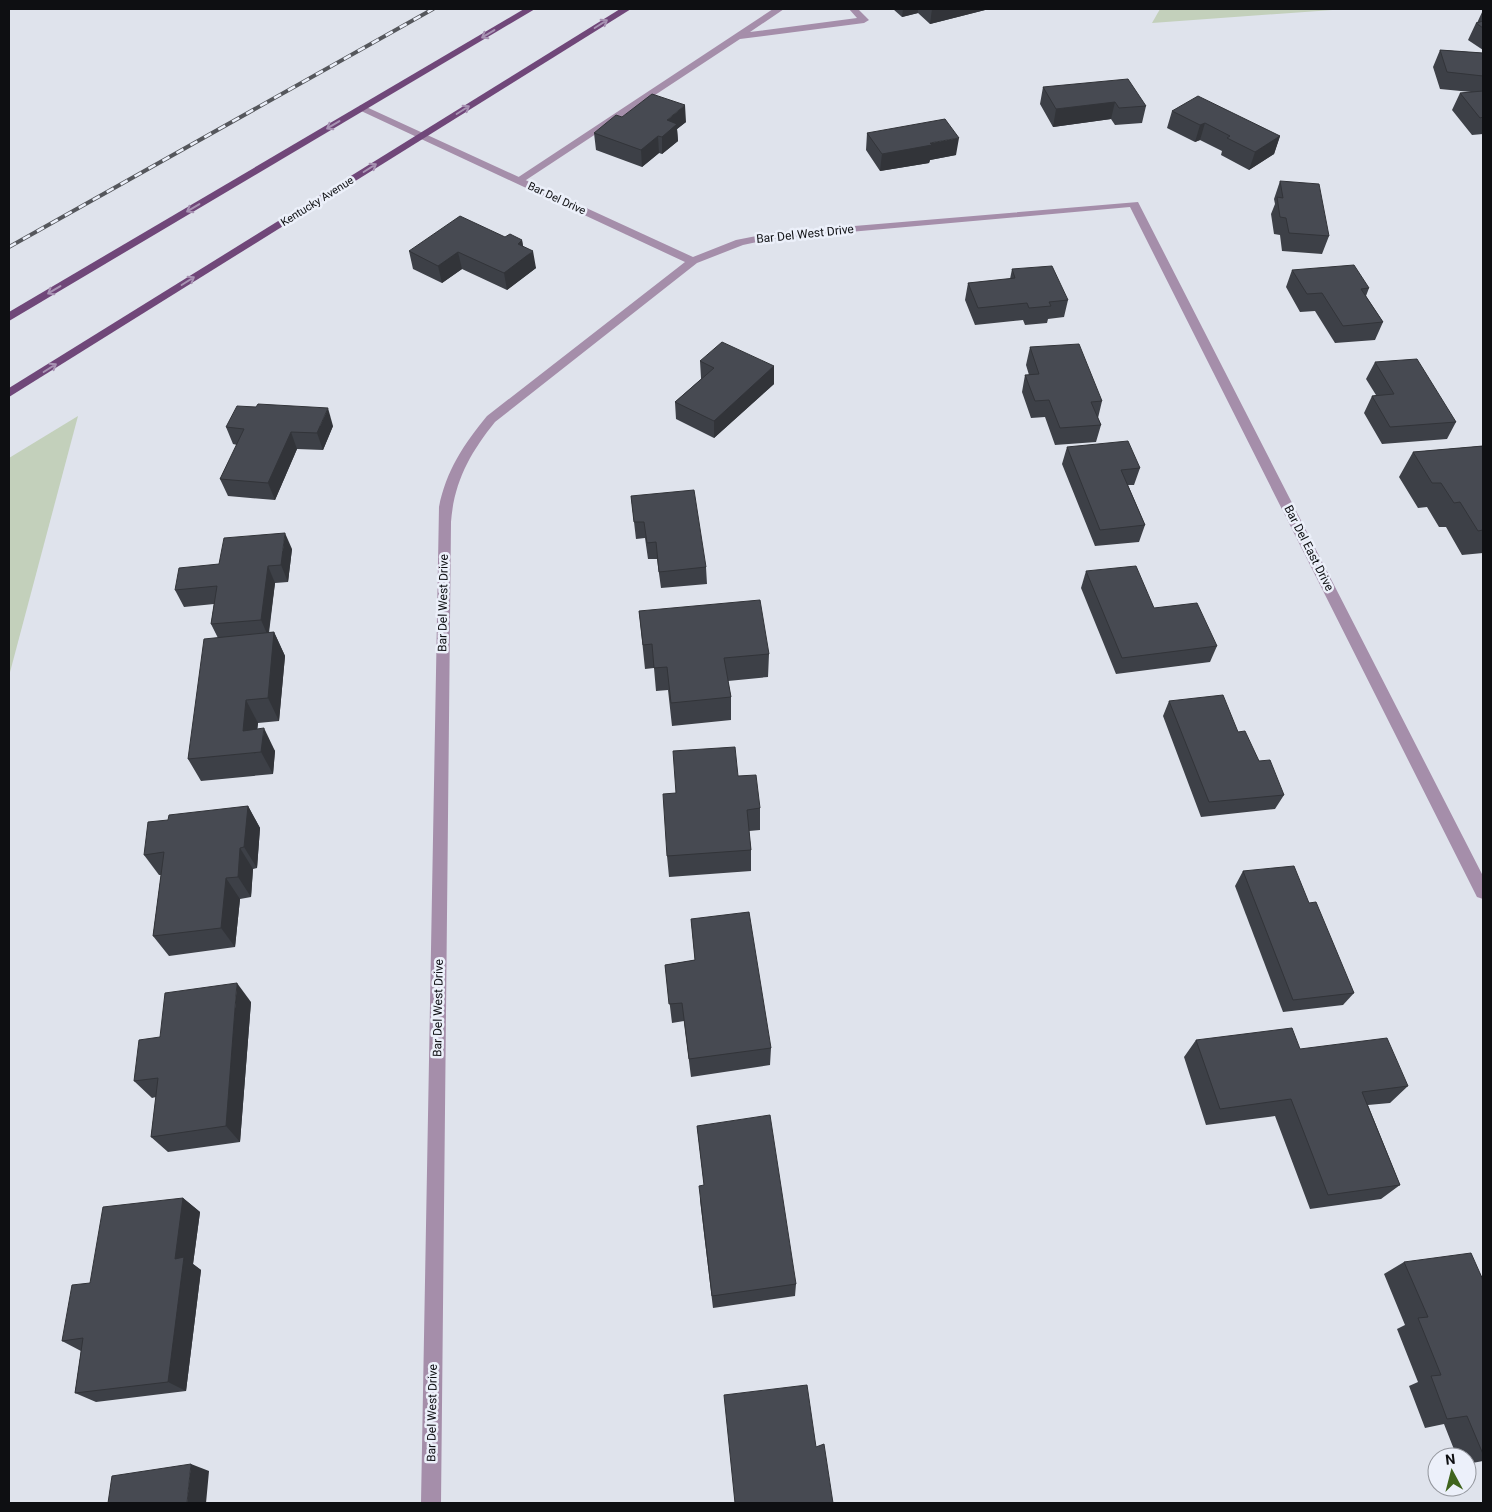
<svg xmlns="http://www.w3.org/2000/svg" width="1492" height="1512" font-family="Roboto,sans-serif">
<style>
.green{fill:#c3d0bb}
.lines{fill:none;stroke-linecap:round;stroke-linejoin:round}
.lane{fill:#a58eaa;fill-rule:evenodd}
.street{fill:#a58eaa;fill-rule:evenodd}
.primary{fill:#704779;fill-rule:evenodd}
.rail-casing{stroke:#55575c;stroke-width:4}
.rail{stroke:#ecf0fa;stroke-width:2.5;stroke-dasharray:8;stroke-linecap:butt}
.wall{fill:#3d4047}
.shaded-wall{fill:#323439}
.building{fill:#474a52;stroke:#323439}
.oneway{stroke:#a893b3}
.labels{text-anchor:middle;stroke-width:5;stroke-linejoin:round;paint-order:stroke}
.far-street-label{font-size:11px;fill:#0e0f12;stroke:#ecf0fa}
.street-label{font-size:12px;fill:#0e0f12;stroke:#ecf0fa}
</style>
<rect width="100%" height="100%" fill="#dfe3ec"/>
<!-- green -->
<g class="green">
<path d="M1160,9H1346L1152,23Z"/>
<path d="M78,416L9,676V458Z"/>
</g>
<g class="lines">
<!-- lane -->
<path class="lane" d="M773,9H784L750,32L857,18L849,9H858L869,20L864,23L740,39L523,182L519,183L514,180Z"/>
<!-- street -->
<path class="street" d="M362,105L693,257L736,240L771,233L1138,202L1483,876V899L1477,897L1130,207L771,239L743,245L697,263L495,422C470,453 454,482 451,522L441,1503H421L439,507C446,471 464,444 487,416L685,262L359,110V106Z"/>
<!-- primary -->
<g class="primary">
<path d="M524,9H535L9,321V312Z"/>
<path d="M620,9H631L9,397V388Z"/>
</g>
<!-- rail casing -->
<g class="rail-casing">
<path id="rail" d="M9,247L433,9"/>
</g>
<!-- rail -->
<use href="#rail" class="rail"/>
</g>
<!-- wall -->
<g class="wall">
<path d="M893,9H989L930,24L918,13L902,17Z"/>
<path d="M1483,10V50L1468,40L1476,23H1477Z"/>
<path d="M1440,50L1483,53V134L1472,135L1452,110L1460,93L1471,92L1440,89L1433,67Z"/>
<path d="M1043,87L1146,106L1142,123L1115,125L1111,119L1053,127L1040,104Z"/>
<path d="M1172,111L1280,136L1274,154L1249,170L1221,155L1222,151L1200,140L1195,142L1167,128Z"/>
<path d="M622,117L686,122L677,129L678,141L662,154L659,153L642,167L596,150L594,133Z"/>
<path d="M867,133L956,155L930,160L929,163L880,171L866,150Z"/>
<path d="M1280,181L1329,236L1322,254L1282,251L1280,235L1274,234L1271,214L1275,204L1274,199Z"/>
<path d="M505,237L522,240L523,247L536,268L507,290L462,269L442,283L413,269L409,251Z"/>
<path d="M1012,269L1068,300L1064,317L1048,319L1047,323L1025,325L1023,320L975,325L965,300L968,283L1010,279Z"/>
<path d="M1292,270L1369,288L1366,296L1383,322L1375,340L1335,343L1315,311L1300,312L1286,287Z"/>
<path d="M1030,347L1102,401L1098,418L1101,425L1096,442L1055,445L1045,417L1031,418L1022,392L1025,375H1029L1026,365Z"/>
<path d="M700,361L774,366V384L714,438L676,419L675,402L701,379V378Z"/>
<path d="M1375,362L1456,422L1447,439L1382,444L1364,413L1372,396L1376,395L1366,379Z"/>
<path d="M333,426L323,450L297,449L275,500L228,496L220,479L237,445L233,444L226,427Z"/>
<path d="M1483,446V553L1462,555L1446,527H1439L1427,507L1418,508L1399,477L1413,452Z"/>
<path d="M1067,447L1140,468L1134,485H1128L1145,525L1139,542L1095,546L1062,464Z"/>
<path d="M631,496L706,567L707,584L661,588L657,559H648L645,538L636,539Z"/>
<path d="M292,549L288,582L275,583L269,633L274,632L285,656L279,721L258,723L257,729L275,751L273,774L201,781L188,759L218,638L211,624L214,604L184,607L175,590L219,564Z"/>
<path d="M1086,571L1154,608L1217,646L1210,662L1116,674L1081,588Z"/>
<path d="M639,611L769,654L768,677L728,681L731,697V720L672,726L668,690L656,691L654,668L645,669Z"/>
<path d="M1169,701L1238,732L1259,761L1284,795L1275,809L1201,817L1163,716Z"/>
<path d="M738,776L760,808V830L749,831L751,850V871L669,877L667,856L676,793Z"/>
<path d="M248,806L260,828L257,868L253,869L251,897L240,899L235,947L169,956L153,936L161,875H159L144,855L168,820Z"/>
<path d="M1243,871L1309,903L1354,993L1343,1005L1283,1012L1235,886Z"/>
<path d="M691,919L771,1048L770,1065L691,1077L684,1021L672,1023L665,965L695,960Z"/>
<path d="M251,1002L240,1142L168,1152L151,1137L156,1097L152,1098L134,1081L160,1037Z"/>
<path d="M1196,1040L1408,1086L1390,1103L1368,1105L1400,1185L1381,1199L1310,1209L1275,1116L1206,1125L1184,1057Z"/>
<path d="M697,1126L796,1284L795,1296L713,1308L700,1200L704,1185Z"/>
<path d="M183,1198L200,1212L193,1264L201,1270L186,1391L96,1402L75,1393L81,1351L62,1341L90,1283Z"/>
<path d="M1404,1262L1483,1280V1461L1467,1464V1457H1457L1444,1424L1425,1428L1409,1386L1418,1382L1397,1329L1405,1325L1384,1274Z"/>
</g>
<!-- shaded-wall -->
<g class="shaded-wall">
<path d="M903,9H918V13L902,17Z"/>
<path d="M932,9H989L930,24Z"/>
<path d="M1115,102L1111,119L1053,127L1056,109Z"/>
<path d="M685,105L686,122L677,129L678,141L662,154V137L667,120Z"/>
<path d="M1205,123L1200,140L1195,142L1200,125Z"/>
<path d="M658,136L659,153L642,167L641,150Z"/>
<path d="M1280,136L1274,154L1249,170L1255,152Z"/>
<path d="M959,138L956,155L930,160L929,163L880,171L882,154L930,143Z"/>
<path d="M522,240L525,257L533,251L536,268L507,290L504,273L518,244Z"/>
<path d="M458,252L462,269L442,283L438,266Z"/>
<path d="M774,366V384L714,438V421Z"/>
<path d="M328,408L333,426L323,450L317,433Z"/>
<path d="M291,432L297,449L275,500L268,483Z"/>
<path d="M285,533L292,549L288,582L281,565Z"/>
<path d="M268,566L275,583L268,636L261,620Z"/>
<path d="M274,632L285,656L279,721L268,698Z"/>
<path d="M246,700L258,723L255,754L243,731Z"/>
<path d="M264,728L275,751L273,774L261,752Z"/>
<path d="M248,806L260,828L257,868L244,847Z"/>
<path d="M240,848L253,869L251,897L238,877Z"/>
<path d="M226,878L240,899L235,947L221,928Z"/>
<path d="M237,983L251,1002L240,1142L226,1126Z"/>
<path d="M183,1198L200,1212L193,1264L201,1270L186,1391L168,1382L175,1259Z"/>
<path d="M191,1464L209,1471L206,1503H187Z"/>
</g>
<!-- building -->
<g class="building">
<path d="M1483,21V28L1476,23Z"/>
<path d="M1440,50L1483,53V76L1447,72Z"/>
<path d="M1128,79L1146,106L1119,108L1115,102L1056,109L1043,87Z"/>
<path d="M1483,91V117L1480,118L1460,93Z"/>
<path d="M652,94L685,105L667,120L677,124L662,137L658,136L641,150L594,133L616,115L622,117Z"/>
<path d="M1198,96L1280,136L1255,152L1227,138L1230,136L1205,123L1200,125L1172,111Z"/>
<path d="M945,119L959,138L930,143L932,145L882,154L867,133Z"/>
<path d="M1280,181L1319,184L1329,236L1289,233L1286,218L1280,217L1277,197L1283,198Z"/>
<path d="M460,216L505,237L510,234L522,240L518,244L533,251L504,273L458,252L438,266L409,251Z"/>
<path d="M1354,265L1369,288L1361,289L1383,322L1343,326L1322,293L1307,294L1292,270Z"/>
<path d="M1052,266L1068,300L1049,302L1051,306L1029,308L1027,303L978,308L968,283L1015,278L1012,269Z"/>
<path d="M722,342L774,366L714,421L675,402L714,368L700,361Z"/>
<path d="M1079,344L1102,401L1091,402L1101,425L1060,428L1049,400L1035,401L1025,375L1039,374L1030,347Z"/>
<path d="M1417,359L1456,422L1390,427L1372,396L1394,394L1375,362Z"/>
<path d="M258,404L328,408L317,433L291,432L268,483L220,479L244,429L226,427L237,406L256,407Z"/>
<path d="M1128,441L1140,468L1121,470L1145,525L1100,530L1067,447Z"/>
<path d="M1483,446V530L1478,531L1460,502L1454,503L1441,483H1432L1413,452Z"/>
<path d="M694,490L706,567L659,572L656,542L647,543L644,522H634L631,496Z"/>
<path d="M285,533L281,565L268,566L261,620L211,624L217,586L175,590L179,568L219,564L224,538Z"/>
<path d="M1136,566L1154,608L1197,603L1217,646L1122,658L1086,571Z"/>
<path d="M760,600L769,654L724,658L731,697L671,703L667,667L654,668L652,644L643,645L639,611Z"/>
<path d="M274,632L268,698L246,700L243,731L264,728L261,752L188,759L204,639Z"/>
<path d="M1223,695L1238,732L1245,731L1259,761L1270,760L1284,795L1209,802L1169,701Z"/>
<path d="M735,747L738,776L756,775L760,808L747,810L751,850L667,856L663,794L676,793L673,751Z"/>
<path d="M248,806L244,847L240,848L238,877L226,878L221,928L153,936L164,852L144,855L148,822L168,820L169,815Z"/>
<path d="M1294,866L1309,903L1316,902L1354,993L1293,1000L1243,871Z"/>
<path d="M749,912L771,1048L689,1059L682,1003L669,1004L665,965L695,960L691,919Z"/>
<path d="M237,983L226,1126L151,1137L158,1078L134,1081L139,1040L160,1037L165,993Z"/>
<path d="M1292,1028L1300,1049L1387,1038L1408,1086L1362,1092L1400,1185L1328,1195L1291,1099L1220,1109L1196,1040Z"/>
<path d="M770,1115L796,1284L712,1296L699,1186L704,1185L697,1126Z"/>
<path d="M183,1198L175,1259L184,1257L168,1382L75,1393L83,1338L62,1341L72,1285L90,1283L103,1207Z"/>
<path d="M1471,1253L1483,1280V1454L1467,1416L1447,1419L1431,1376L1441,1375L1418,1318L1428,1317L1404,1262Z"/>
<path d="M807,1385L816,1447L824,1444L833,1503H735L724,1395Z"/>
<path d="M191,1464L187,1503H108L112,1476Z"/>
</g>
<!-- one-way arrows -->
<defs><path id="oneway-shaft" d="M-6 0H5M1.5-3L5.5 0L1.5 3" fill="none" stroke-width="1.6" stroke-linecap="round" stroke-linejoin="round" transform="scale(1.25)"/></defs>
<g class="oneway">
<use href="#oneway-shaft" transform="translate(601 24) rotate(-32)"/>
<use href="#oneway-shaft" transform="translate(488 34) rotate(149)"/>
<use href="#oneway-shaft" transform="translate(463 110) rotate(-32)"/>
<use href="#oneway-shaft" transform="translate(333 125) rotate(149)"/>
<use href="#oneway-shaft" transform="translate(370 168) rotate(-32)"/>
<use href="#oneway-shaft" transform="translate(193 208) rotate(149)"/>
<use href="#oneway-shaft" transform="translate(188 281) rotate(-32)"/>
<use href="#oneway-shaft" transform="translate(54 290) rotate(149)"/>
<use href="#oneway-shaft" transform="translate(50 368) rotate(-32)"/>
</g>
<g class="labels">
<!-- far-street labels -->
<g class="far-street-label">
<text transform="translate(557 198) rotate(25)" y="4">Bar Del Drive</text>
<text transform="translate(317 201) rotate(-32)" y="4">Kentucky Avenue</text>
</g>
<!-- street labels -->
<g class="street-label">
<text transform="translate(805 234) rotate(-6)" y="4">Bar Del West Drive</text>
<text transform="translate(1309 548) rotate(63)" y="4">Bar Del East Drive</text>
<text transform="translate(443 603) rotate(-89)" y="4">Bar Del West Drive</text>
<text transform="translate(438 1008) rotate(-89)" y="4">Bar Del West Drive</text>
<text transform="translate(432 1413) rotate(-89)" y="4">Bar Del West Drive</text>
</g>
</g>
<!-- border -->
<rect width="1492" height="1512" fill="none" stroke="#0e0f12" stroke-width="20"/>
<!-- north arrow -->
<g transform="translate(1452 1472) rotate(353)"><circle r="24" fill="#ecf0fa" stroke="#93969d"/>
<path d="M0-4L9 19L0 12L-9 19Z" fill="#3f641d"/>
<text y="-8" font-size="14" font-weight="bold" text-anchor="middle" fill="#0e0f12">N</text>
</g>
</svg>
